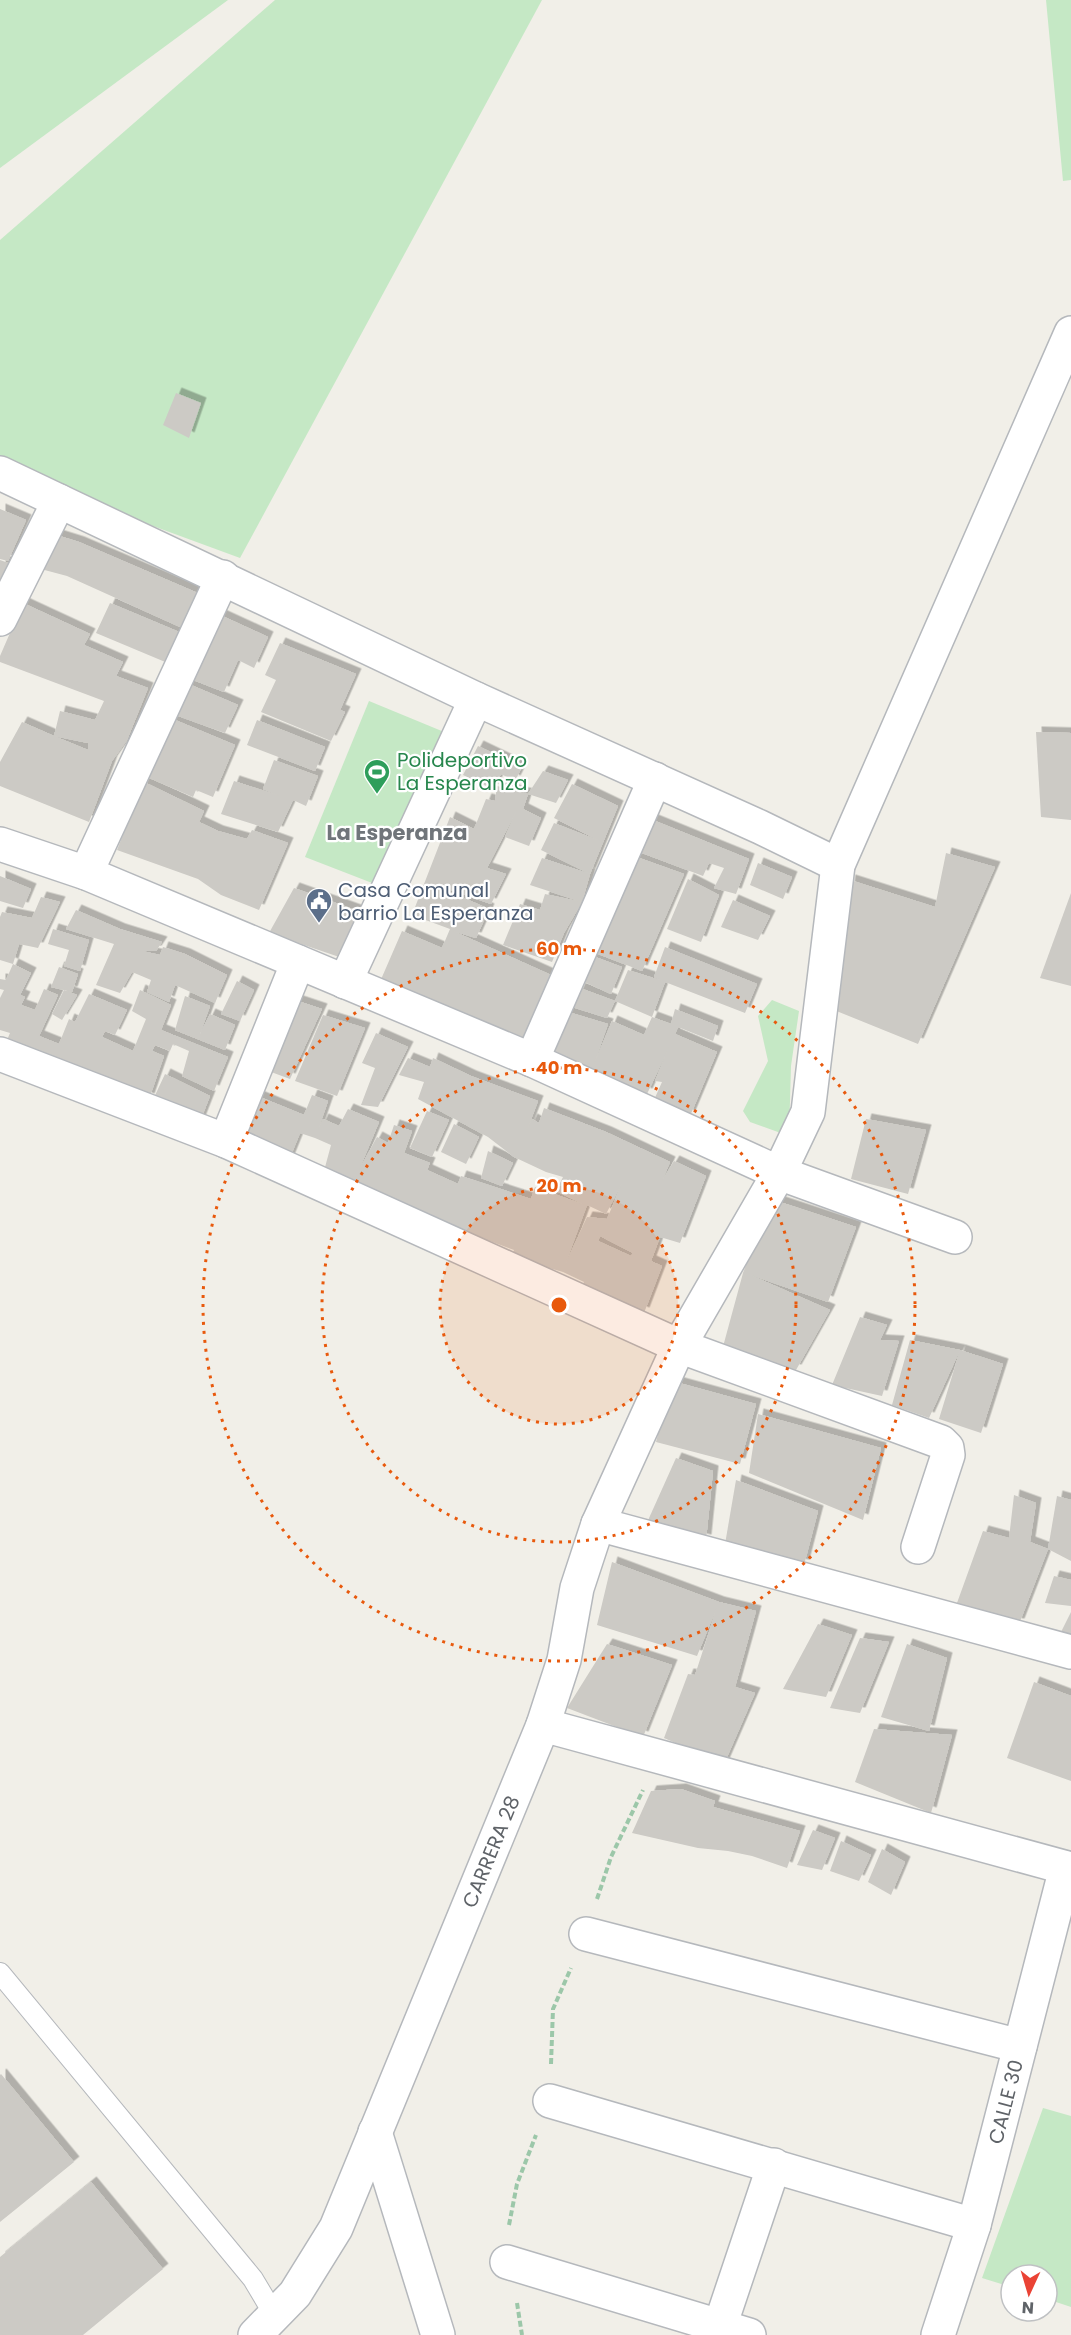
<svg xmlns="http://www.w3.org/2000/svg" width="1071" height="2335" font-family="Poppins,sans-serif">
<style>
.green{fill:#c5e8c5}
.building{fill:#cccac5;fill-rule:evenodd;filter:url(#shadow)}
.lines{fill:none;stroke-linecap:round;stroke-linejoin:round}
.service-casing{stroke:#b5b8bc;stroke-width:22}
.minor-casing{stroke:#b5b8bc;stroke-width:36}
.path{stroke:#9cc7a9;stroke-width:4;stroke-dasharray:6 3;stroke-linecap:butt}
.service{stroke:#fff;stroke-width:20}
.minor{stroke:#fff;stroke-width:33}
.ring{fill:none;stroke:#e8590c;stroke-width:3;stroke-dasharray:3 6}
.labels{text-anchor:middle;stroke-width:4.5;stroke-linejoin:round;paint-order:stroke}
.leisure-label{font-size:20px;fill:#27864d;stroke:#fff;text-anchor:start}
.service-label{font-size:20px;fill:#4e5e75;stroke:#fff;text-anchor:start}
.street-label{font-size:20px;fill:#5f6368;stroke:#fff}
.neighbourhood-label{font-size:21px;font-weight:bold;fill:#70757a;stroke:#fff}
.centre{fill:#e8590c;stroke:#fff;stroke-width:3}
.ring-label{font-size:18px;text-anchor:middle;font-weight:bold;fill:#e8590c;stroke:#fff;stroke-width:4.5;stroke-linejoin:round;paint-order:stroke}
</style>
<defs>
<filter id="shadow"><feDropShadow dx="5.5" dy="-5.5" stdDeviation="0" flood-color="#0004"/></filter>
</defs>
<rect width="100%" height="100%" fill="#f1efe8"/>
<!-- green -->
<g class="green">
<path d="M0,0H228L0,168Z"/>
<path d="M275,0H542L240,558L134,519L0,457V240Z"/>
<path d="M1046,0H1071V180L1063,181Z"/>
<path d="M369,701L449,734L385,888L305,857Z"/>
<path d="M772,1000L799,1011L791,1066L789,1136L750,1122L743,1111L768,1061L758,1016Z"/>
<path d="M1043,2108L1071,2116V2307L1047,2299V2275H1011V2287L982,2278Z"/>
</g>
<!-- building -->
<g class="building">
<path d="M176,393L201,403L189,438L163,425Z"/>
<path d="M0,509L26,520L8,561L0,559Z"/>
<path d="M50,533L79,542L200,594L180,627L67,576L37,568Z"/>
<path d="M0,560L17,566L0,604Z"/>
<path d="M23,603L90,634L84,645L123,662L116,676L148,688L127,740L112,761L89,822L0,786V762L22,722L54,736L60,711L95,720L104,701L0,662V656ZM54,736L88,743V750Z"/>
<path d="M110,603L184,634L170,664L96,633Z"/>
<path d="M218,614L268,637L254,668L238,660L224,692L188,678Z"/>
<path d="M280,643L356,674L340,710L345,712L331,741L261,712L276,680L265,675Z"/>
<path d="M184,682L238,705L225,733L170,713Z"/>
<path d="M168,717L235,745L213,797L196,790L193,797L147,777Z"/>
<path d="M257,720L325,747L315,771L247,745Z"/>
<path d="M1036,732L1071,733V820L1041,817Z"/>
<path d="M478,746L522,767L515,781L501,774L493,789L463,775Z"/>
<path d="M274,760L318,776L306,806L293,800L278,832L221,814L234,781L280,796L263,789Z"/>
<path d="M543,771L568,780L556,803L528,794Z"/>
<path d="M144,782L204,811L199,822L218,831L247,839L252,830L288,843L259,910L221,895L198,879L117,850Z"/>
<path d="M572,784L618,806L590,874L541,850L554,823L600,841L554,818Z"/>
<path d="M497,786L528,794L523,809L541,818L529,846L505,837L517,810L487,868L506,874L491,904L430,883L489,909L476,938L453,931L560,979L527,1048L379,984L402,931L442,948L450,929L412,915L450,817L474,829L486,799L495,801Z"/>
<path d="M648,818L749,859L736,894L714,888L724,868L709,863L703,876L634,850Z"/>
<path d="M946,853L995,867L918,1044L834,1010L850,880L935,907Z"/>
<path d="M631,855L684,874L642,971L593,952Z"/>
<path d="M542,858L590,874L582,902L530,885Z"/>
<path d="M758,863L792,877L783,899L750,885Z"/>
<path d="M0,876L31,889L23,908L0,901Z"/>
<path d="M688,879L719,895L701,942L667,929Z"/>
<path d="M294,888L367,914L348,960L269,933Z"/>
<path d="M1071,893V986L1040,978Z"/>
<path d="M545,894L582,902L564,933L552,962L503,945L520,904L540,910Z"/>
<path d="M41,897L60,902L38,948L19,944L13,964L0,960V917L2,912L32,918Z"/>
<path d="M733,900L770,916L758,940L721,927Z"/>
<path d="M76,910L120,929L162,942L156,951H142L160,955L163,947L185,954L227,975L215,1003L175,985L169,1002L147,992L151,980L132,972L120,993L96,985L114,944L66,929Z"/>
<path d="M53,929L89,940L80,971L64,966L69,950L48,944Z"/>
<path d="M665,947L757,984L745,1013L665,982L652,1017L615,1001L607,1018L572,1007L580,988L615,1001L628,970L663,981L654,977Z"/>
<path d="M590,955L622,967L611,994L582,981Z"/>
<path d="M13,964L31,973L20,995L25,997L21,1005L35,1010L44,989L58,995L39,1036L59,1044L69,1019L75,1022L89,994L127,1010L115,1035L105,1031L102,1037L133,1051L146,1019L132,1011L140,990L171,1005L161,1030L228,1057L214,1091L182,1076L189,1051L173,1044L170,1051L155,1045L152,1051L164,1056L149,1099L7,1040L10,1033L0,1030V998L4,990L0,989V979L6,980Z"/>
<path d="M59,967L78,974L72,992L51,987Z"/>
<path d="M237,981L254,990L240,1021L221,1014Z"/>
<path d="M64,990L77,995L62,1020L52,1014Z"/>
<path d="M185,996L210,1006L200,1034L210,1014L235,1025L225,1050L175,1030Z"/>
<path d="M295,1000L322,1009L290,1079L263,1069Z"/>
<path d="M675,1009L718,1026L713,1041L678,1027L675,1034L717,1052L690,1116L654,1100L662,1082L655,1081L669,1047L647,1094L547,1056L565,1011L608,1024L594,1064L612,1021L644,1035L652,1017L671,1024Z"/>
<path d="M323,1015L365,1028L337,1096L295,1081Z"/>
<path d="M376,1033L408,1047L378,1107L361,1105L375,1068L362,1063Z"/>
<path d="M408,1058L430,1067L433,1058L471,1076L538,1101L527,1130L532,1119L539,1123L544,1108L606,1132L670,1162L662,1181L674,1161L706,1176L680,1243L660,1237L651,1261L662,1266L644,1313L581,1287L584,1282L563,1272L511,1257L514,1250L444,1224L324,1171L331,1145L315,1138L300,1133L287,1165L235,1143L255,1095L304,1115L312,1095L328,1101L318,1130L323,1119L339,1126L348,1109L379,1122L359,1170L377,1137L388,1143L394,1125L412,1131L404,1153L430,1163L427,1170L458,1184L461,1176L531,1199L535,1187L585,1205L556,1191L563,1177L546,1172L514,1157L488,1137L418,1099L424,1082L399,1075ZM622,1183L607,1219L587,1217L565,1265L587,1205L606,1214ZM600,1236L633,1253L631,1256L598,1241Z"/>
<path d="M165,1074L210,1096L199,1124L151,1104Z"/>
<path d="M427,1111L449,1120L432,1157L410,1148Z"/>
<path d="M866,1119L926,1130L908,1194L851,1179Z"/>
<path d="M454,1124L479,1137L466,1164L441,1152Z"/>
<path d="M488,1151L513,1163L502,1186L481,1178Z"/>
<path d="M771,1199L856,1227L828,1302L748,1274L830,1310L796,1370L721,1354L743,1273Z"/>
<path d="M860,1317L887,1325L880,1340L899,1341L882,1396L832,1385Z"/>
<path d="M910,1340L960,1350L1003,1364L981,1433L939,1419L960,1350L929,1418L892,1405Z"/>
<path d="M672,1381L756,1404L740,1464L656,1442Z"/>
<path d="M758,1414L881,1448L863,1520L749,1473Z"/>
<path d="M676,1458L713,1471L706,1540L645,1527Z"/>
<path d="M736,1480L818,1511L804,1565L724,1550Z"/>
<path d="M1014,1495L1036,1503L1030,1542L1048,1549L1019,1624L953,1614L983,1531L1009,1538Z"/>
<path d="M1057,1496L1071,1500V1561L1048,1549Z"/>
<path d="M612,1562L719,1602L756,1611L735,1687L755,1693L724,1764L664,1738L688,1674L695,1675L717,1607L697,1656L597,1625Z"/>
<path d="M1054,1576L1071,1580V1606L1045,1603Z"/>
<path d="M1071,1612V1644L1057,1640Z"/>
<path d="M818,1624L852,1635L826,1697L783,1689Z"/>
<path d="M860,1638L889,1642L860,1713L830,1708Z"/>
<path d="M607,1644L672,1665L643,1737L567,1708Z"/>
<path d="M907,1644L947,1658L929,1731L881,1717Z"/>
<path d="M1034,1682L1071,1696V1781L1007,1758Z"/>
<path d="M874,1729L952,1735L931,1813L855,1782Z"/>
<path d="M681,1789L715,1801L713,1807L800,1831L787,1868L752,1856L728,1851L698,1848L632,1833L651,1791Z"/>
<path d="M813,1830L835,1838L822,1870L797,1865Z"/>
<path d="M841,1841L871,1855L859,1881L830,1871Z"/>
<path d="M882,1849L905,1862L891,1895L868,1882Z"/>
<path d="M1,2074L74,2162L0,2222V2075Z"/>
<path d="M91,2182L163,2269L83,2335H0V2257Z"/>
</g>
<g class="lines">
<!-- service casing -->
<g class="service-casing">
<path id="service" d="M0,1973L253,2279L275,2316"/>
</g>
<!-- minor casing -->
<g class="minor-casing">
<g id="minor">
<path d="M0,473L476,699L760,827L838,865"/>
<path d="M0,619L59,501"/>
<path d="M0,844L86,873L532,1060L779,1173L955,1237"/>
<path d="M86,873L223,577"/>
<path d="M345,982L476,699"/>
<path d="M0,1054L226,1141L679,1346L941,1442L947,1448L948,1455L918,1547"/>
<path d="M532,1060L655,779"/>
<path d="M226,1141L298,962"/>
<path d="M598,1524L1071,1652"/>
<path d="M543,1725L1071,1869"/>
<path d="M586,1934L1020,2046"/>
<path d="M550,2101L974,2225"/>
<path d="M375,2132L438,2335"/>
<path d="M507,2262L749,2335"/>
<path id="s1" d="M255,2335L295,2294L336,2228L543,1725L564,1660L577,1588L598,1524L679,1346L779,1173L808,1112L838,865L1071,333"/>
<path d="M710,2335L720,2326L774,2165"/>
<path id="s2" d="M938,2335L974,2225L1066,1868"/>
</g>
</g>
<!-- path -->
<g class="path">
<path d="M597,1899L611,1857L643,1790"/>
<path d="M551,2064L553,2009L571,1968"/>
<path d="M509,2225L517,2184L536,2135"/>
<path d="M517,2303L522,2335"/>
</g>
<!-- service -->
<use href="#service" class="service"/>
<!-- minor -->
<use href="#minor" class="minor"/>
</g>
<!-- distance rings -->
<circle cx="559" cy="1305" r="119" fill="#e8590c" fill-opacity=".12"/>
<g class="ring">
<circle cx="559" cy="1305" r="119"/>
<circle cx="559" cy="1305" r="237"/>
<circle cx="559" cy="1305" r="356"/>
</g>
<!-- icons -->
<defs>
<g id="stadium-pin" transform="scale(1.35)"><path d="M0 17L-7.5 6A9.5 9.5 0 1 1 7.5 6Z" fill="#2e9e5b" stroke="#fff"/><path d="M0-5a6.5 5 0 1 0 0 10a6.5 5 0 1 0 0-10ZM-3.5-1.8h7v3.6h-7Z" fill="#fff"/></g>
<g id="civic-pin" transform="scale(1.35)"><path d="M0 17L-7.5 6A9.5 9.5 0 1 1 7.5 6Z" fill="#5c6f8a" stroke="#fff"/><path d="M-.6-6.5H3V-4.5H.6V-3L4-1V1h2V6H-6V1h2V-1L-.6-3ZM-1.2 2.5V6h2.4V2.5Z" fill="#fff"/></g>
</defs>
<g fill-rule="evenodd">
<use href="#stadium-pin" x="377" y="772"/>
<use href="#civic-pin" x="319" y="901"/>
</g>
<g class="labels">
<!-- leisure labels -->
<g class="leisure-label">
<text x="397" y="767">Polideportivo<tspan x="397" dy="23">La Esperanza</tspan></text>
</g>
<!-- service labels -->
<g class="service-label">
<text x="338" y="897">Casa Comunal<tspan x="338" dy="23">barrio La Esperanza</tspan></text>
</g>
<!-- street labels -->
<g class="street-label">
<text dy="7" stroke="none"><textPath href="#s1" startOffset="542">CARRERA 28</textPath></text>
<text dy="7" stroke="none"><textPath href="#s2" startOffset="243">CALLE 30</textPath></text>
</g>
<!-- neighbourhood labels -->
<g class="neighbourhood-label">
<text x="397" y="840">La Esperanza</text>
</g>
</g>
<circle cx="559" cy="1305" r="9" class="centre"/>
<g class="ring-label">
<text x="559" y="955">60 m</text>
<text x="559" y="1074">40 m</text>
<text x="559" y="1192">20 m</text>
</g>
<!-- north arrow -->
<g transform="translate(1029 2293) rotate(184)"><circle r="28" fill="#ffffff" stroke="#bfc1c3" stroke-width="1.5"/>
<path d="M0-4.5L10 22L0 15L-10 22Z" fill="#ea4335"/>
<text y="-9" font-size="16" font-weight="bold" text-anchor="middle" fill="#5f6368">N</text>
</g>
</svg>
